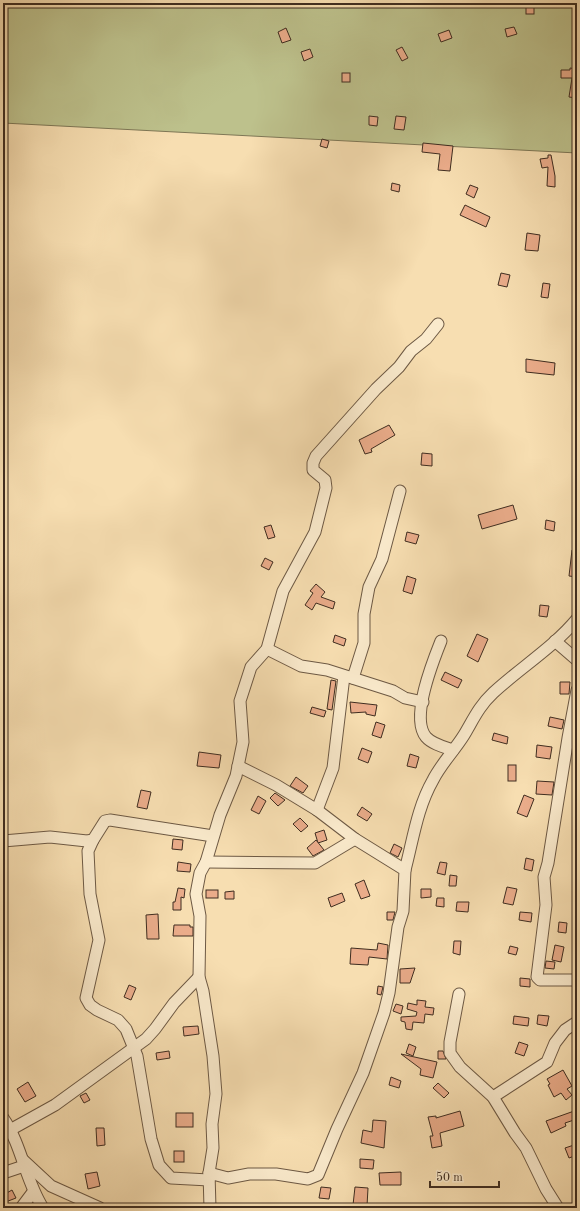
<svg xmlns="http://www.w3.org/2000/svg" width="580" height="1211" font-family="'Old Standard TT',serif">
<style>
.green{fill:#bdc18c;stroke:#7e7756}
.building{fill:#eaac8a;stroke:#3f2d20}
.lines{fill:none;stroke-linecap:round;stroke-linejoin:round}
.minor-casing{stroke:#6d5944;stroke-width:13}
.minor{stroke:#faeacc;stroke-width:11}
</style>
<rect width="100%" height="100%" fill="#f7deb1"/>
<filter id="stains"><feTurbulence type="fractalNoise" baseFrequency=".005" numOctaves="4"/><feColorMatrix values="0 0 0 0 .2 0 0 0 0 .09 0 0 0 0 .02 0 0 0 .5 -.17"/></filter>
<radialGradient id="worn" r=".72"><stop offset=".6" stop-color="#630" stop-opacity="0"/><stop offset="1" stop-color="#630" stop-opacity=".3"/></radialGradient>
<!-- green -->
<path class="green" d="M3,3H577V153L3,123Z"/>
<!-- building -->
<g class="building">
<rect x="526" y="3" width="8" height="11"/>
<path d="M514,27L517,34L507,37L505,29Z"/>
<path d="M286,28L291,40L282,43L278,32Z"/>
<path d="M449,30L452,38L441,42L438,34Z"/>
<path d="M402,47L408,58L402,61L396,50Z"/>
<path d="M310,49L313,57L304,61L301,52Z"/>
<path d="M570,68L577,69V98L569,97L572,78H561V70H570Z"/>
<rect x="342" y="73" width="8" height="9"/>
<path d="M369,116L378,117L377,126L369,125Z"/>
<path d="M396,116L406,117L404,130L394,129Z"/>
<path d="M322,139L329,141L327,148L320,146Z"/>
<path d="M423,143L453,146L450,171L438,170L440,154L422,152Z"/>
<path d="M548,155H551L555,176V187L547,186L548,167L542,168L540,159L548,158Z"/>
<path d="M392,183L400,185L399,192L391,190Z"/>
<path d="M470,185L478,188L474,198L466,194Z"/>
<path d="M465,205L490,217L486,227L460,215Z"/>
<path d="M527,233L540,235L538,251L525,250Z"/>
<path d="M501,273L510,275L507,287L498,285Z"/>
<path d="M543,283L550,284L548,298L541,297Z"/>
<path d="M526,359L555,363L554,375L526,372Z"/>
<path d="M389,425L395,435L371,449L372,452L365,454L359,440Z"/>
<path d="M422,453L432,454V466L421,465Z"/>
<path d="M513,505L517,519L482,529L478,515Z"/>
<path d="M546,520L555,522L554,531L545,529Z"/>
<path d="M271,525L275,537L268,539L264,527Z"/>
<path d="M407,532L419,535L416,544L405,541Z"/>
<path d="M572,550L577,551V577L569,576Z"/>
<path d="M265,558L273,562L269,570L261,566Z"/>
<path d="M407,576L416,579L412,594L403,591Z"/>
<path d="M316,584L325,592L321,597L335,602L333,609L316,603L312,610L305,605L313,593L310,591Z"/>
<path d="M540,605L549,606L547,617L539,616Z"/>
<path d="M477,634L488,639L478,662L467,656Z"/>
<path d="M335,635L346,639L344,646L333,642Z"/>
<path d="M445,672L462,680L458,688L441,680Z"/>
<path d="M331,680L336,681L332,710L327,709Z"/>
<path d="M560,682H570L569,694H560Z"/>
<path d="M350,702L377,705L375,716L366,714V712L351,713Z"/>
<path d="M312,707L326,711L324,717L310,713Z"/>
<path d="M550,717L564,720L562,729L548,726Z"/>
<path d="M376,722L385,725L381,738L372,735Z"/>
<path d="M494,733L508,737L507,744L492,740Z"/>
<path d="M537,745L552,747L550,759L536,757Z"/>
<path d="M362,748L372,752L368,763L358,759Z"/>
<path d="M199,752L221,755L219,768L197,766Z"/>
<path d="M410,754L419,757L416,768L407,766Z"/>
<rect x="508" y="765" width="8" height="16"/>
<path d="M296,777L308,786L303,793L290,786Z"/>
<path d="M537,781L554,782L552,795L536,794Z"/>
<path d="M141,790L151,792L147,809L137,807Z"/>
<path d="M275,793L285,800L278,806L270,798Z"/>
<path d="M524,795L534,799L527,817L517,813Z"/>
<path d="M258,796L266,801L259,814L251,810Z"/>
<path d="M362,807L372,814L367,821L357,815Z"/>
<path d="M300,818L308,826L301,832L293,824Z"/>
<path d="M324,830L327,840L318,843L315,833Z"/>
<path d="M173,839L183,840L182,850L172,849Z"/>
<path d="M316,840L324,850L313,856L307,848Z"/>
<path d="M394,844L402,848L398,857L390,853Z"/>
<path d="M526,858L534,860L532,871L524,869Z"/>
<path d="M178,862L191,864L190,872L177,871Z"/>
<path d="M440,862L447,863L445,875L437,873Z"/>
<path d="M450,875L457,876L456,886H449Z"/>
<path d="M364,880L370,896L361,899L355,884Z"/>
<path d="M507,887L517,889L513,905L503,903Z"/>
<path d="M178,888L185,889L184,898L181,897V910H173V902H175Z"/>
<path d="M421,889H431V897L421,898Z"/>
<rect x="206" y="890" width="12" height="8"/>
<path d="M234,891V899H225V892Z"/>
<path d="M342,893L345,901L331,907L328,898Z"/>
<path d="M437,898H444V907L436,906Z"/>
<path d="M457,902H469L468,912L456,911Z"/>
<path d="M387,912H395L393,920H387Z"/>
<path d="M520,912L532,913L531,922L519,920Z"/>
<path d="M158,914L159,939H147L146,915Z"/>
<path d="M559,922L567,923L566,933L558,932Z"/>
<path d="M174,925H190V927H193V936H173Z"/>
<path d="M454,941H461L460,955L453,953Z"/>
<path d="M378,943L388,945L387,959L369,957L368,965L350,964L351,948L377,950Z"/>
<path d="M555,945L564,947L561,962L552,960Z"/>
<path d="M510,946L518,948L516,955L508,953Z"/>
<path d="M546,961L555,962L554,969L545,968Z"/>
<path d="M415,968L410,983H400V969Z"/>
<path d="M520,978L530,979V987L520,986Z"/>
<path d="M129,985L136,988L131,1000L124,997Z"/>
<path d="M378,986L383,987L381,995L377,994Z"/>
<path d="M417,1000L426,1001L425,1007L434,1008L433,1015L425,1014L424,1023L413,1022L412,1030L406,1029L405,1022L401,1021V1017L416,1016L417,1012L407,1009L408,1003L417,1005Z"/>
<path d="M396,1004L403,1006L401,1014L393,1011Z"/>
<path d="M538,1015L549,1016L547,1026L537,1024Z"/>
<path d="M514,1016L529,1018L528,1026L513,1024Z"/>
<path d="M198,1026L199,1034L184,1036L183,1027Z"/>
<path d="M519,1042L528,1045L524,1056L515,1053Z"/>
<path d="M409,1044L416,1047L413,1056L406,1053Z"/>
<path d="M169,1051L170,1058L157,1060L156,1053Z"/>
<path d="M438,1051H443L446,1059H438Z"/>
<path d="M401,1054L437,1062L433,1078L420,1075L421,1069Z"/>
<path d="M563,1070L572,1086L567,1089L572,1095L566,1100L561,1093L554,1097L548,1085L550,1084L547,1079Z"/>
<path d="M391,1077L401,1081L399,1088L389,1085Z"/>
<path d="M28,1082L36,1096L25,1102L17,1089Z"/>
<path d="M438,1083L449,1093L444,1098L433,1088Z"/>
<path d="M86,1093L90,1100L84,1103L80,1096Z"/>
<path d="M577,1110V1119L565,1123L566,1126L551,1133L546,1121Z"/>
<path d="M460,1111L464,1126L440,1133L442,1146L432,1148L430,1136H433L428,1117L436,1116V1118Z"/>
<rect x="176" y="1113" width="17" height="14"/>
<path d="M373,1120L386,1121L384,1148L361,1143L363,1130L372,1132Z"/>
<path d="M96,1128H104L105,1145L97,1146Z"/>
<path d="M577,1144V1155L569,1158L565,1148Z"/>
<rect x="174" y="1151" width="10" height="11"/>
<path d="M360,1159L374,1160L373,1169L360,1168Z"/>
<path d="M97,1172L100,1186L88,1189L85,1174Z"/>
<path d="M401,1172V1185H380L379,1173Z"/>
<path d="M321,1187L331,1188L329,1199L319,1198Z"/>
<path d="M355,1187L368,1188L367,1206L353,1205Z"/>
<path d="M12,1190L16,1198L3,1203V1195Z"/>
</g>
<g class="lines">
<!-- minor casing -->
<g class="minor-casing">
<g id="minor">
<path d="M441,641C433,661 410,718 426,737C432,744 444,747 453,750"/>
<path d="M555,641L577,660"/>
<path d="M267,649L301,666L327,670L393,691L405,698L423,702"/>
<path d="M353,678L364,643V614L369,587L382,559L400,491"/>
<path d="M577,690L568,738L548,863L544,877L546,905L537,977L540,980H577"/>
<path d="M317,810L333,768L344,676"/>
<path d="M93,840L88,851L90,894L99,940L86,998L90,1005L97,1010L118,1020L126,1029L137,1056L151,1139L159,1165L171,1178L209,1180"/>
<path d="M3,841L50,837L87,841L93,840L105,821L110,820L213,836"/>
<path d="M206,862L315,863L355,839"/>
<path d="M405,870C413,840 417,808 433,780C441,764 454,751 464,735C473,720 479,706 493,693C520,668 554,647 577,619"/>
<path d="M459,994L450,1042V1053L460,1067L493,1097L515,1133L526,1148L546,1189L558,1208"/>
<path d="M493,1097L547,1062L555,1043L565,1030L577,1022"/>
<path d="M3,1118C22,1145 25,1180 43,1208"/>
<path d="M10,1130L55,1105L146,1039L155,1029L174,1003L199,977"/>
<path d="M23,1160L51,1186L100,1208"/>
<path d="M3,1173L24,1166"/>
<path d="M209,1173L228,1178L249,1174H276L308,1179L318,1175L337,1129L363,1073L384,1013L389,993L398,927L403,911L405,870L355,839L317,810L276,785L238,766"/>
<path d="M21,1208L33,1192"/>
<path d="M210,1208L209,1173L213,1148L212,1124L216,1094L213,1056L203,991L199,977L200,916L196,894L200,873L206,862L220,815L236,776L243,742L240,701L251,667L267,649L283,591L315,532L326,488L325,480L313,470V463L316,456L376,389L399,367L411,351L426,339L438,324"/>
</g>
</g>
<!-- minor -->
<use href="#minor" class="minor"/>
</g>
<!-- margin -->
<rect width="580" height="1211" fill="none" stroke="#f7deb1" stroke-width="16"/>
<rect x="4" y="4" width="572" height="1203" fill="none" stroke="#3f2d20" stroke-width="2"/>
<rect x="8" y="8" width="564" height="1195" fill="none" stroke="#3f2d20"/>
<!-- scale -->
<path d="M430 1181v6h69v-6" fill="none" stroke="#3f2d20" stroke-width="2"/>
<text x="436" y="1181" font-size="12" fill="#3f2d20" stroke="#faeacc" stroke-width="3" paint-order="stroke">50 m</text>
<rect width="100%" height="100%" filter="url(#stains)"/>
<rect width="100%" height="100%" fill="url(#worn)"/>
</svg>
